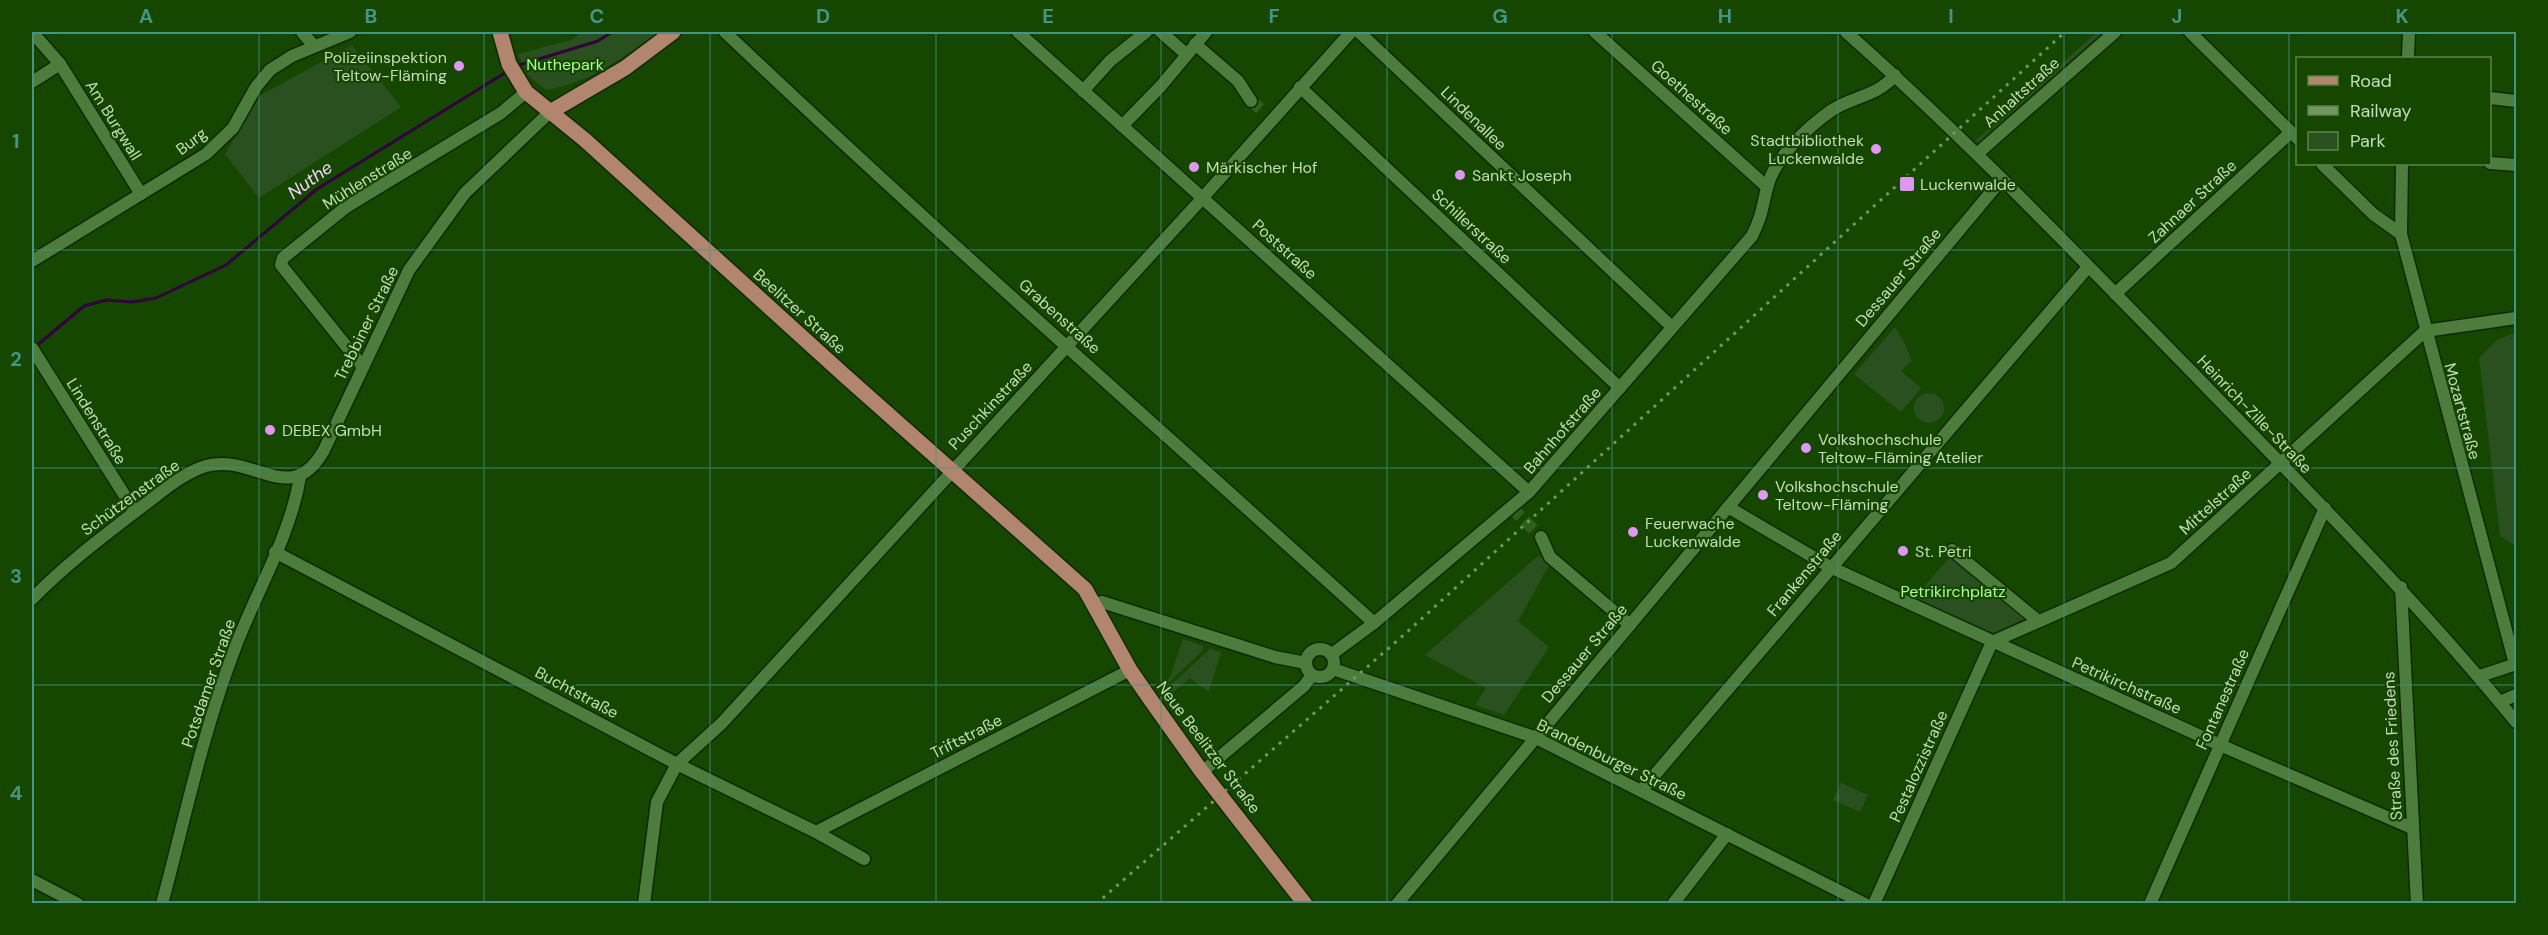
<svg xmlns="http://www.w3.org/2000/svg" width="2548" height="935" font-family="'DM Sans',sans-serif">
<style>
.green{fill:#2b501f}
.lines{fill:none;stroke-linecap:round;stroke-linejoin:round}
.stream{stroke:#31023d;stroke-width:3}
.minor-tunnel{stroke:#305e1d;stroke-width:12;stroke-dasharray:12 6;stroke-linecap:butt}
.minor-casing{stroke:#0f2907;stroke-width:15}
.major-casing{stroke:#0f2907;stroke-width:18}
.minor{stroke:#4c7d3d;stroke-width:12}
.major{stroke:#b1856e;stroke-width:15}
.rail{stroke:#729765;stroke-width:3;stroke-dasharray:3 6;stroke-linecap:butt}
.grid{fill:none;stroke:#459585;stroke-width:1.5;stroke-opacity:0.55}
.poi-dot{fill:#de98f2;stroke:#164701;stroke-width:2}
.labels{text-anchor:middle;stroke-width:4.5;stroke-linejoin:round;paint-order:stroke}
.poi-label{font-size:16px;fill:#c2ddbb;stroke:#164701;text-anchor:start}
.park-label{font-size:16px;fill:#aaff91;stroke:#164701}
.street-label{font-size:16px;fill:#c2ddbb;stroke:#164701}
.water-label{font-size:18px;font-style:italic;fill:#f3d3fc;stroke:#164701}
.neatline{fill:none;stroke:#459585;stroke-width:2}
.grid-label{font-size:20px;text-anchor:middle;font-weight:bold;fill:#459585}
</style>
<rect width="100%" height="100%" fill="#164701"/>
<!-- green -->
<g class="green">
<path d="M582,32H659C624,57 589,83 546,90L528,75L518,54L571,40Z"/>
<path d="M2097,32H2103L1978,143L1976,140Z"/>
<path d="M352,45L401,107L259,198L225,154L261,95Z"/>
<path d="M1895,327L1903,340L1912,361L1901,371L1921,388L1901,412L1854,374Z"/>
<path d="M2516,332V546L2500,536L2479,358L2497,340Z"/>
<circle cx="1929" cy="408" r="15"/>
<path d="M1539,555L1549,565L1518,621L1549,647L1504,715L1475,705L1486,688L1425,655Z"/>
<path d="M1950,557L2026,618L1990,635L1913,599Z"/>
<path d="M1183,639L1203,646V650L1159,692L1156,688L1170,677Z"/>
<path d="M1210,649L1221,652L1209,692L1190,678L1164,700L1161,694Z"/>
<path d="M1841,783L1868,795L1860,812L1833,800Z"/>
</g>
<g class="lines">
<!-- stream -->
<g class="stream">
<path d="M516,66L598,41L612,32"/>
<path d="M35,347L84,306L106,300L132,302L156,298L226,265L317,189L508,71"/>
</g>
<!-- minor-tunnel -->
<g class="minor-tunnel">
<path d="M1251,101L1264,112"/>
<path d="M1512,508L1541,537"/>
</g>
<!-- minor casing -->
<g class="minor-casing">
<g id="minor">
<path d="M32,32L60,64L141,194"/>
<path d="M302,32L314,46"/>
<path d="M725,32C937,234 1158,427 1374,623"/>
<path d="M1018,32L1529,492"/>
<path d="M1161,32L1186,54"/>
<path d="M1359,32L1672,327"/>
<path d="M1595,32L1767,187"/>
<path d="M1846,32C1967,139 2078,256 2191,371C2302,486 2415,598 2516,722"/>
<path d="M2190,32L2298,139"/>
<path d="M1195,44L1238,81L1251,101"/>
<path d="M2408,58L2409,32"/>
<path d="M32,82L60,64"/>
<path d="M1300,87L1620,388"/>
<path d="M1083,91L1110,61L1146,32"/>
<path d="M2490,98L2516,101"/>
<path d="M1122,126L1160,87L1206,32"/>
<path d="M1977,154L2115,32"/>
<path d="M2490,163L2516,165"/>
<path d="M2322,164L2373,214L2401,234"/>
<path d="M2402,164L2401,234L2515,664"/>
<path d="M32,261L206,154L233,128L256,87L270,70L292,56L350,32"/>
<path d="M2115,294L2291,132"/>
<path d="M2425,331L2516,318"/>
<path d="M32,348L135,512"/>
<path d="M363,367L281,265L283,258L346,207L501,113L526,92"/>
<path d="M1728,507L1830,567L2220,745L2412,828"/>
<path d="M1541,537L1550,557L1630,625"/>
<path d="M1952,550L2037,620"/>
<path d="M275,552L677,764L816,832L864,859"/>
<path d="M2401,587L2417,904"/>
<path d="M32,599C66,564 105,535 144,505C163,491 183,473 206,466C254,453 291,509 324,450L409,270L465,193L550,112"/>
<path d="M1095,604L1102,602L1275,657L1306,663"/>
<circle cx="1320" cy="663" r="14"/>
<path d="M1332,654L1374,623L1529,492L1752,236C1762,216 1762,208 1767,188C1774,158 1808,127 1832,110C1854,96 1878,96 1895,75"/>
<path d="M1333,669L1534,737L1865,904"/>
<path d="M2480,676L2516,664"/>
<path d="M2500,702L2516,695"/>
<path d="M1202,772L1304,686L1312,675"/>
<path d="M1641,791L2088,267"/>
<path d="M816,832L1130,670"/>
<path d="M32,880L78,904"/>
<path d="M162,904C185,818 203,731 235,648C256,592 290,537 300,477"/>
<path d="M644,904L657,802L677,764L722,723L1198,203L1351,32"/>
<path d="M1397,904L2002,179"/>
<path d="M1673,904L1727,834"/>
<path d="M1874,904L1992,642L2171,563L2425,331"/>
<path d="M2150,904L2325,508"/>
</g>
</g>
<!-- major casing -->
<g class="major-casing">
<g id="major">
<path d="M500,32L509,64L526,92L585,140L844,375L1085,589L1130,670L1150,699L1202,772L1305,904"/>
<path d="M550,112L625,68L673,32"/>
</g>
</g>
<!-- minor -->
<use href="#minor" class="minor"/>
<!-- major -->
<use href="#major" class="major"/>
<!-- rail -->
<path class="rail" d="M1096,904L1406,633L2065,32"/>
</g>
<!-- grid -->
<path class="grid" d="M259,32V904M484,32V904M710,32V904M936,32V904M1161,32V904M1387,32V904M1612,32V904M1838,32V904M2064,32V904M2289,32V904M32,250H2516M32,468H2516M32,685H2516"/>
<!-- markers -->
<g class="poi-dot">
<circle cx="459" cy="66" r="6"/>
<circle cx="1876" cy="149" r="6"/>
<circle cx="1194" cy="167" r="6"/>
<circle cx="1460" cy="175" r="6"/>
<rect x="1899" y="176" width="16" height="16" rx="3"/>
<circle cx="270" cy="430" r="6"/>
<circle cx="1806" cy="448" r="6"/>
<circle cx="1763" cy="495" r="6"/>
<circle cx="1633" cy="532" r="6"/>
<circle cx="1903" cy="551" r="6"/>
</g>
<g class="labels">
<!-- poi labels -->
<g class="poi-label">
<text x="447" y="63" text-anchor="end">Polizeiinspektion<tspan x="447" dy="18">Teltow-Fläming</tspan></text>
<text x="1864" y="146" text-anchor="end">Stadtbibliothek<tspan x="1864" dy="18">Luckenwalde</tspan></text>
<text x="1206" y="173">Märkischer Hof</text>
<text x="1472" y="181">Sankt Joseph</text>
<text x="1920" y="190">Luckenwalde</text>
<text x="282" y="436">DEBEX GmbH</text>
<text x="1818" y="445">Volkshochschule<tspan x="1818" dy="18">Teltow-Fläming Atelier</tspan></text>
<text x="1775" y="492">Volkshochschule<tspan x="1775" dy="18">Teltow-Fläming</tspan></text>
<text x="1645" y="529">Feuerwache<tspan x="1645" dy="18">Luckenwalde</tspan></text>
<text x="1915" y="557">St. Petri</text>
</g>
<!-- park labels -->
<g class="park-label">
<text x="565" y="70">Nuthepark</text>
<text x="1953" y="597">Petrikirchplatz</text>
</g>
<!-- street labels -->
<g class="street-label">
<text transform="translate(2021 92) rotate(-42)" y="6">Anhaltstraße</text>
<text transform="translate(1692 97) rotate(42)" y="6">Goethestraße</text>
<text transform="translate(1474 118) rotate(44)" y="6">Lindenallee</text>
<text transform="translate(114 120) rotate(58)" y="6">Am Burgwall</text>
<text transform="translate(191 141) rotate(-37)" y="6">Burg</text>
<text transform="translate(367 178) rotate(-32)" y="6">Mühlenstraße</text>
<text transform="translate(2192 201) rotate(-43)" y="6">Zahnaer Straße</text>
<text transform="translate(1472 226) rotate(43)" y="6">Schillerstraße</text>
<text transform="translate(1285 249) rotate(42)" y="6">Poststraße</text>
<text transform="translate(1898 277) rotate(-50)" y="6">Dessauer Straße</text>
<text transform="translate(800 311) rotate(42)" y="6">Beelitzer Straße</text>
<text transform="translate(1060 316) rotate(42)" y="6">Grabenstraße</text>
<text transform="translate(366 323) rotate(-64)" y="6">Trebbiner Straße</text>
<text transform="translate(990 405) rotate(-47)" y="6">Puschkinstraße</text>
<text transform="translate(2463 411) rotate(75)" y="6">Mozartstraße</text>
<text transform="translate(2255 414) rotate(46)" y="6">Heinrich-Zille-Straße</text>
<text transform="translate(97 421) rotate(58)" y="6">Lindenstraße</text>
<text transform="translate(1562 430) rotate(-49)" y="6">Bahnhofstraße</text>
<text transform="translate(130 497) rotate(-36)" y="6">Schützenstraße</text>
<text transform="translate(2215 501) rotate(-42)" y="6">Mittelstraße</text>
<text transform="translate(1804 573) rotate(-50)" y="6">Frankenstraße</text>
<text transform="translate(1584 653) rotate(-50)" y="6">Dessauer Straße</text>
<text transform="translate(208 683) rotate(-71)" y="6">Potsdamer Straße</text>
<text transform="translate(2127 685) rotate(24)" y="6">Petrikirchstraße</text>
<text transform="translate(577 692) rotate(28)" y="6">Buchtstraße</text>
<text transform="translate(2222 699) rotate(-66)" y="6">Fontanestraße</text>
<text transform="translate(966 736) rotate(-27)" y="6">Triftstraße</text>
<text transform="translate(2392 746) rotate(-93)" y="6">Straße des Friedens</text>
<text transform="translate(1209 747) rotate(53)" y="6">Neue Beelitzer Straße</text>
<text transform="translate(1612 759) rotate(26)" y="6">Brandenburger Straße</text>
<text transform="translate(1918 766) rotate(-66)" y="6">Pestalozzistraße</text>
</g>
<!-- water labels -->
<g class="water-label">
<text transform="translate(310 180) rotate(-36)" y="6">Nuthe</text>
</g>
</g>
<!-- border -->
<rect width="2548" height="935" fill="none" stroke="#164701" stroke-width="66"/>
<!-- legend -->
<rect x="2296" y="57" width="195" height="108" fill="#164701" stroke="#5b834b" stroke-width="1.5"/>
<rect x="2308" y="76" width="30" height="9" fill="#b1856e" stroke="#5b834b" stroke-width="1.5"/>
<text x="2350" y="87" font-size="18" fill="#c2ddbb">Road</text>
<rect x="2308" y="106" width="30" height="9" fill="#729765" stroke="#5b834b" stroke-width="1.5"/>
<text x="2350" y="117" font-size="18" fill="#c2ddbb">Railway</text>
<rect x="2308" y="132" width="30" height="18" fill="#2b501f" stroke="#5b834b" stroke-width="1.5"/>
<text x="2350" y="147" font-size="18" fill="#c2ddbb">Park</text>
<rect x="33" y="33" width="2482" height="869" class="neatline"/>
<g class="grid-label">
<text x="146" y="23">A</text>
<text x="371" y="23">B</text>
<text x="597" y="23">C</text>
<text x="823" y="23">D</text>
<text x="1048" y="23">E</text>
<text x="1274" y="23">F</text>
<text x="1500" y="23">G</text>
<text x="1725" y="23">H</text>
<text x="1951" y="23">I</text>
<text x="2177" y="23">J</text>
<text x="2402" y="23">K</text>
<text x="16" y="148">1</text>
<text x="16" y="366">2</text>
<text x="16" y="583">3</text>
<text x="16" y="800">4</text>
</g>
</svg>
